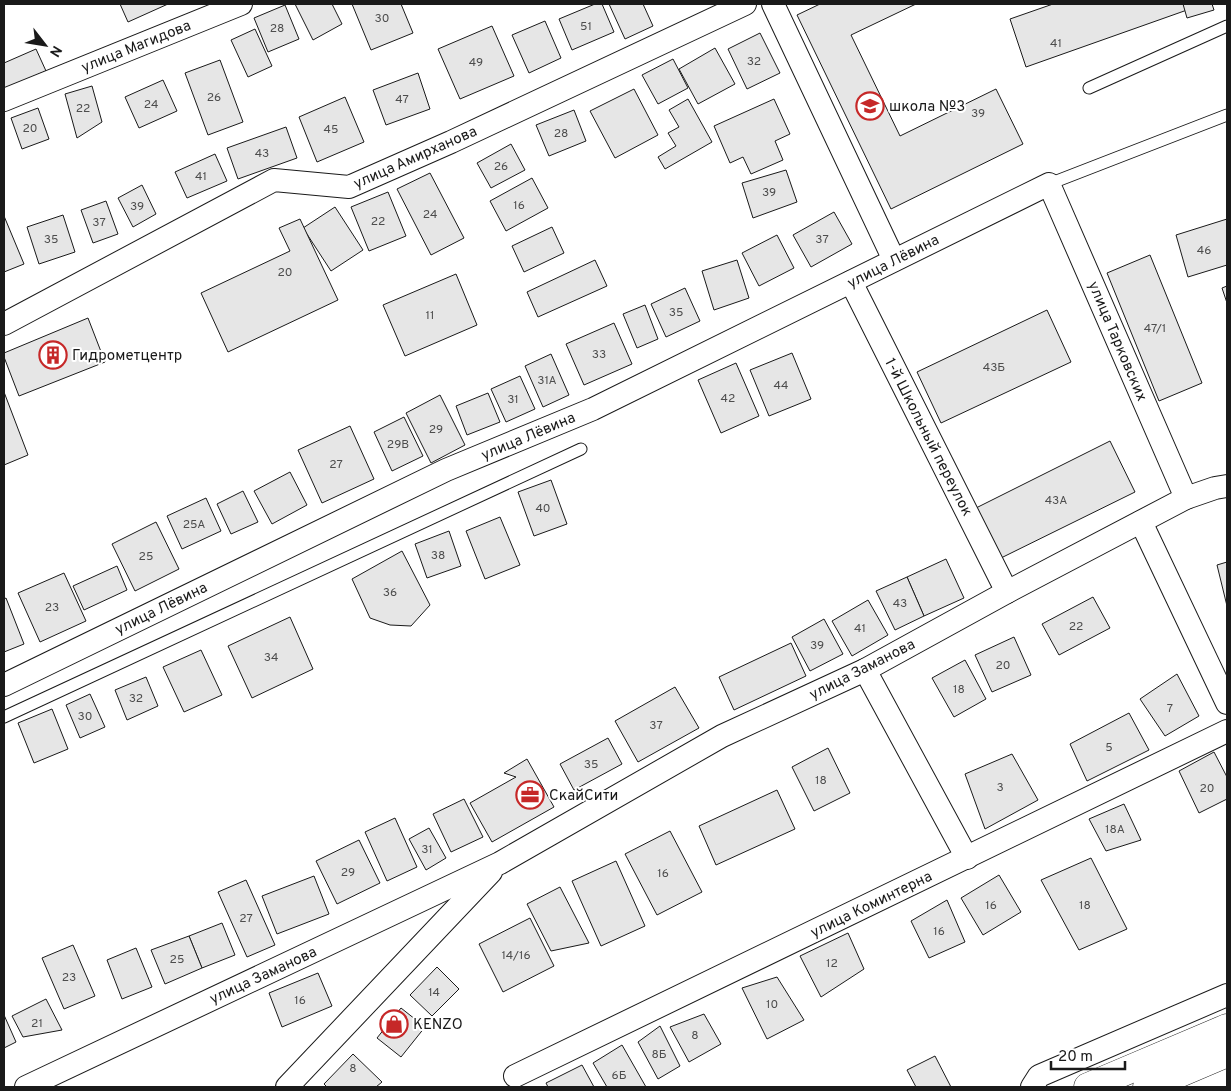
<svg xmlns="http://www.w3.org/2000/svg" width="1231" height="1091" font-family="Overpass,sans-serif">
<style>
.building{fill:#e6e6e6;stroke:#1a1a1a}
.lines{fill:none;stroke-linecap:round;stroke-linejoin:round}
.lane-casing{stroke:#1a1a1a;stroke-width:13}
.street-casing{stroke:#1a1a1a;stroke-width:24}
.primary-casing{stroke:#1a1a1a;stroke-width:29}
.lane{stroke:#fff;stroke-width:11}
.street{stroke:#fff;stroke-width:22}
.primary{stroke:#fff;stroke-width:28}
.labels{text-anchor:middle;stroke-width:4;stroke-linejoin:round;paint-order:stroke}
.number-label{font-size:12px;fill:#4d4d4d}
.street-label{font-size:15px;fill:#1a1a1a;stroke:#fff}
.poi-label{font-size:15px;fill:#1a1a1a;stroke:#fff;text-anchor:start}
</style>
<rect width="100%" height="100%" fill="#fff"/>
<!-- building -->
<g class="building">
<path d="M120,4H168L128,22Z"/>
<path d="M295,4H332L342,24L313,40Z"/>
<path d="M352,4H401L413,33L371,50Z"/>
<path d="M595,4H602L614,32L572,50L559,19Z"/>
<path d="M609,4H643L653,26L625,39Z"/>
<path d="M820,4H916L851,35L900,136L996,89L1023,144L891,209L797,15Z"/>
<path d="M1053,4H1204L1026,67L1010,19Z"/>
<path d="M1183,4H1212L1214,10L1187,18Z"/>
<path d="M285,5L299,39L268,52L254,18Z"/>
<path d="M545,21L561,58L529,73L512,35Z"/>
<path d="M492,26L514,76L460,99L438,49Z"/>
<path d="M255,29L272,66L248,77L231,40Z"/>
<path d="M760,33L780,73L747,89L728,49Z"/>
<path d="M715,48L735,84L698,104L679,69Z"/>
<path d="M36,49L46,71L4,89V63Z"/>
<path d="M673,59L688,88L658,104L642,75Z"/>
<path d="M220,60L243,122L208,135L185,73Z"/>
<path d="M418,73L430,109L386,125L373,90Z"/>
<path d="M163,80L177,111L139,128L125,97Z"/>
<path d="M92,86L102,122L77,138L65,94Z"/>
<path d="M634,89L658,135L615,158L590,111Z"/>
<path d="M345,97L364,142L317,162L299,117Z"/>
<path d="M688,99L712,142L665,169L658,157L676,146L668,133L679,127L669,110Z"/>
<path d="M774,99L790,134L775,141L783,160L751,174L743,157L730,163L714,126Z"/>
<path d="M38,108L49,139L22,149L11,118Z"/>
<path d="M574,110L586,141L549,156L536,125Z"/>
<path d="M286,127L297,158L238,179L227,148Z"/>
<path d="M511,144L525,170L491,188L477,163Z"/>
<path d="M215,154L227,181L187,198L175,172Z"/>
<path d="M786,170L797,202L753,218L742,183Z"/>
<path d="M430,173L464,238L431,255L397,189Z"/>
<path d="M532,178L548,208L506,231L490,201Z"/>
<path d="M142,185L156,214L133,227L118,198Z"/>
<path d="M388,192L406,236L369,251L351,207Z"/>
<path d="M106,201L118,234L93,243L81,210Z"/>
<path d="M335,207L363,250L331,271L303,228Z"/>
<path d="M834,212L852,244L811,267L793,235Z"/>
<path d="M63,215L75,252L39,264L27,227Z"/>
<path d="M4,216L24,264L4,272Z"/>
<path d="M300,219L338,300L228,352L201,293L290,251L279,228Z"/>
<path d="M1227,219V265L1188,277L1176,235Z"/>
<path d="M552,227L564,253L524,272L512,246Z"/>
<path d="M777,235L794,268L759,286L742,253Z"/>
<path d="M1150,255L1202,383L1159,401L1107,273Z"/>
<path d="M595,260L607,286L538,317L527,292Z"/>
<path d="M737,260L749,298L714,310L702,271Z"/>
<path d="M456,274L477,325L405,356L383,305Z"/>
<path d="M1227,286V303L1222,288Z"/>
<path d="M685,288L700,321L666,337L651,304Z"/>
<path d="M645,305L658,339L637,348L623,314Z"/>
<path d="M1047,310L1071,362L941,423L917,372Z"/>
<path d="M88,318L105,362L19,396L4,357V353Z"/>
<path d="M614,323L632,364L584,385L566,344Z"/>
<path d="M792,353L811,399L769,416L750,370Z"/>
<path d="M551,354L569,395L543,407L525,366Z"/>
<path d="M736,363L759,416L721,433L698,380Z"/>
<path d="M520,376L535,409L506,422L491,389Z"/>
<path d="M4,392L28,455L4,465Z"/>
<path d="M488,393L500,422L467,435L456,406Z"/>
<path d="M440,395L465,445L431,463L406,413Z"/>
<path d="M404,417L423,456L392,471L374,432Z"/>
<path d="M350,426L374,479L322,503L298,450Z"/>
<path d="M1110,441L1135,492L1001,558L976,508Z"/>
<path d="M290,472L307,505L272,524L254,491Z"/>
<path d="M551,480L567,524L534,536L518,492Z"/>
<path d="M243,491L258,522L231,534L217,504Z"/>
<path d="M206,498L221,531L182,549L167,516Z"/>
<path d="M500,517L520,565L485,579L466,531Z"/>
<path d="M156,522L179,569L135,591L112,544Z"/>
<path d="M449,531L461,566L427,578L415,544Z"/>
<path d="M402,551L430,605L411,626L390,625L370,618L352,579Z"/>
<path d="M946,559L964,598L924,616L907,577Z"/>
<path d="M1227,562V606L1217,565Z"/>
<path d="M117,566L127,590L84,610L73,586Z"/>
<path d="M64,573L86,621L40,642L18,593Z"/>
<path d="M907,577L924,616L895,630L876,591Z"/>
<path d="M1093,597L1110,628L1059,655L1042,624Z"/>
<path d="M6,598L24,644L4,652V599Z"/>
<path d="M868,600L888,635L852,656L832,621Z"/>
<path d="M290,617L313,669L252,698L228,646Z"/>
<path d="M824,619L843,654L810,671L792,637Z"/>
<path d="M1014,637L1031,675L992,692L975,655Z"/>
<path d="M791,643L806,676L734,710L719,677Z"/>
<path d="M201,650L222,695L184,712L163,667Z"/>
<path d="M965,660L986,699L954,717L932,678Z"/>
<path d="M1177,674L1199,716L1165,736L1140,699Z"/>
<path d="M146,677L158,706L127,720L115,690Z"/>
<path d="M675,687L699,728L638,762L615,721Z"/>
<path d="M90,694L105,727L80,738L66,705Z"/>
<path d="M52,709L68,749L34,763L18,723Z"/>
<path d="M1129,713L1149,750L1087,781L1070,744Z"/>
<path d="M608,738L622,764L574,790L560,764Z"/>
<path d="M828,748L850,793L814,811L792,767Z"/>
<path d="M1214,752L1227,777V799L1199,813L1179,771Z"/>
<path d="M1012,754L1038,800L985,829L965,774Z"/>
<path d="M527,759L554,807L492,842L470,803L516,777L504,773Z"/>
<path d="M777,790L795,829L716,865L699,826Z"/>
<path d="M464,799L483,837L451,852L433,814Z"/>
<path d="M1124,804L1141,840L1106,851L1089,819Z"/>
<path d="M395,818L417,867L387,881L365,832Z"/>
<path d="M429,828L446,858L426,870L409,839Z"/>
<path d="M670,831L702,892L657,915L625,854Z"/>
<path d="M359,840L380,883L337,904L316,861Z"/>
<path d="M1091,858L1127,929L1079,950L1041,880Z"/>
<path d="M616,861L645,926L601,946L572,881Z"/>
<path d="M999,875L1021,912L983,935L961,898Z"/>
<path d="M314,876L329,914L277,934L262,896Z"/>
<path d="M246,880L275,945L247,957L218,892Z"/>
<path d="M560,887L589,943L551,951L527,904Z"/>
<path d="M947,900L965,942L929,958L911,921Z"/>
<path d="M530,918L554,966L503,992L479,944Z"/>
<path d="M222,923L235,955L202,968L189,936Z"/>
<path d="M848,933L864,969L821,997L800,956Z"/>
<path d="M189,936L202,968L165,984L151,950Z"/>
<path d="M73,945L95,996L64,1009L42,958Z"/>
<path d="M136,948L152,987L122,999L107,960Z"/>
<path d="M437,967L459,989L432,1016L410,995Z"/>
<path d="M318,973L332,1006L282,1027L269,993Z"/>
<path d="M777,977L804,1020L767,1039L742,988Z"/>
<path d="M46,999L62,1030L23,1037L12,1016Z"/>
<path d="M401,1008L425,1027L401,1057L377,1038Z"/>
<path d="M704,1014L721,1044L689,1062L670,1027Z"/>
<path d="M4,1015L16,1042L4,1048Z"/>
<path d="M660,1026L680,1066L658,1079L638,1042Z"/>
<path d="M622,1045L646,1087H607L593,1063Z"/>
<path d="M353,1054L382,1082L376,1087H327L324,1084Z"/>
<path d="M935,1056L951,1087H916L907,1070Z"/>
<path d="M582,1065L594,1087H548L546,1083Z"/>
</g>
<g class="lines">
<!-- lane casing -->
<g class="lane-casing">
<g id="lane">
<path d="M1089,88L1227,26"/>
<path d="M1049,184L1227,115"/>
<path d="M4,717L581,449"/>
</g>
</g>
<!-- street casing -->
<g class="street-casing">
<g id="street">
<path d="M773,4L894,260"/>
<path d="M4,100L241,4"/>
<path d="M851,282L1007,592"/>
<path d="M4,324L274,180L349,187L451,142L745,4"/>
<path d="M1141,522L1227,703"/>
<path d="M865,670L967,858"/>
<path d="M4,685L446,470L593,409L1049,184L1186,498"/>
<path d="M515,1076L1227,731"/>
<path d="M26,1087L500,863L722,736L865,670L1007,592L1186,498L1215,488L1227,486"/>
<path d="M287,1087L491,872"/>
<path d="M1032,1087L1039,1076L1227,995"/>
</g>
</g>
<!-- primary casing -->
<g class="primary-casing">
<g id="primary">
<path d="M1088,1087L1227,1028"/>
<path d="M1147,1087L1227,1053"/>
</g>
</g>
<!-- lane -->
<use href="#lane" class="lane"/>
<!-- street -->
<use href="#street" class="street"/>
<!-- primary -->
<use href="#primary" class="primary"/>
</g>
<!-- icons -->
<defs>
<g id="school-ring" transform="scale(1.4375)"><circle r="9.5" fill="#fff" stroke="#c62828" stroke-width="1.5"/><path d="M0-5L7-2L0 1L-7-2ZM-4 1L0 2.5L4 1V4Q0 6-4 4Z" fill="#c62828"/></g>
<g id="building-ring" transform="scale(1.4375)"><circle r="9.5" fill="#fff" stroke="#c62828" stroke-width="1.5"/><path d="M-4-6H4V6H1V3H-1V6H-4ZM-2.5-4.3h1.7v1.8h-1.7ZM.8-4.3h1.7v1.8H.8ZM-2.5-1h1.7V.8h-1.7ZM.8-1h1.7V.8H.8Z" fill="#c62828"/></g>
<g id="office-ring" transform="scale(1.4375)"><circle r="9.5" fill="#fff" stroke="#c62828" stroke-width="1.5"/><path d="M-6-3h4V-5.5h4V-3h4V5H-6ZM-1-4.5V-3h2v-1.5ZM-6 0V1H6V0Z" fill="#c62828"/></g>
<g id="shop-ring" transform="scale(1.4375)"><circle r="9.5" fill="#fff" stroke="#c62828" stroke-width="1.5"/><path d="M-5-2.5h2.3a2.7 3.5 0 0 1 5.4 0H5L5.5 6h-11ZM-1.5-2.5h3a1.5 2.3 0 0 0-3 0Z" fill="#c62828"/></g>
</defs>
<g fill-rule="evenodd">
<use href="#school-ring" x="870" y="106"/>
<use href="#building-ring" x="53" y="355"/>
<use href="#office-ring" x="530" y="795"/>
<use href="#shop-ring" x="394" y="1024"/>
</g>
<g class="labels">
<!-- number labels -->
<g class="number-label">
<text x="382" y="22">30</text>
<text x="586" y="30">51</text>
<text x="277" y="32">28</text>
<text x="1056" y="47">41</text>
<text x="754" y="65">32</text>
<text x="476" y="66">49</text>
<text x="214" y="101">26</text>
<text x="402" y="103">47</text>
<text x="151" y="108">24</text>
<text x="83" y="112">22</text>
<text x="978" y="117">39</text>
<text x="30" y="132">20</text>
<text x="331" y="133">45</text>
<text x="561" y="137">28</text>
<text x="262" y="157">43</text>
<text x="501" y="170">26</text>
<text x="201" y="180">41</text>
<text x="769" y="196">39</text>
<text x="519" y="209">16</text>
<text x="137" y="210">39</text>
<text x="430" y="218">24</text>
<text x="378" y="225">22</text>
<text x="99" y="226">37</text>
<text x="51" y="243">35</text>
<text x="822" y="243">37</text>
<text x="1204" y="254">46</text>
<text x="285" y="276">20</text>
<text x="676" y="316">35</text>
<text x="430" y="319">11</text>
<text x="1155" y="332">47/1</text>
<text x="599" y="358">33</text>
<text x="994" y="371">43Б</text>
<text x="547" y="384">31А</text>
<text x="781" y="389">44</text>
<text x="728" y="402">42</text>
<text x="513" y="403">31</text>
<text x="436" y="433">29</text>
<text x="398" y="448">29В</text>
<text x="336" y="468">27</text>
<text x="1056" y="504">43А</text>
<text x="543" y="512">40</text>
<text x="194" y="528">25А</text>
<text x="438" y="559">38</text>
<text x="146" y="560">25</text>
<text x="390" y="596">36</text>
<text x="900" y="607">43</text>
<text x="52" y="611">23</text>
<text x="1076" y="630">22</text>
<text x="860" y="632">41</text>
<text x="817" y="649">39</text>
<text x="271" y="661">34</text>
<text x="1003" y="669">20</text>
<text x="959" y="693">18</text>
<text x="136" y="702">32</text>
<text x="1170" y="712">7</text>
<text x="85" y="720">30</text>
<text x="656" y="729">37</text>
<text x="1109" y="751">5</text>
<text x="591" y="768">35</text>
<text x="821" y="784">18</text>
<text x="1000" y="791">3</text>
<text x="1207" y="792">20</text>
<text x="1115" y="833">18А</text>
<text x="427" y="853">31</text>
<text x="348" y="876">29</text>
<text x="663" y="877">16</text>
<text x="991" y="909">16</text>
<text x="1085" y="909">18</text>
<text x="246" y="922">27</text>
<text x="939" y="935">16</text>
<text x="516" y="959">14/16</text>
<text x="177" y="963">25</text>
<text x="832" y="967">12</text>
<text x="69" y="981">23</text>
<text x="434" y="996">14</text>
<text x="300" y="1004">16</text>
<text x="772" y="1008">10</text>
<text x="37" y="1027">21</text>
<text x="695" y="1039">8</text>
<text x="659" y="1058">8Б</text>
<text x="353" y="1072">8</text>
<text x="619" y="1079">6Б</text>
</g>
<!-- street labels -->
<g class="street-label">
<text transform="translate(136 46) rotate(-22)" y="5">улица Магидова</text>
<text transform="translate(415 157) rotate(-24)" y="5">улица Амирханова</text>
<text transform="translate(893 261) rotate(-27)" y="5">улица Лёвина</text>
<text transform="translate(1118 341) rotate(67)" y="5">улица Тарковских</text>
<text transform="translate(528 436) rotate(-23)" y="5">улица Лёвина</text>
<text transform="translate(929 437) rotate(63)" y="5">1-й Школьный переулок</text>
<text transform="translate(161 608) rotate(-26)" y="5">улица Лёвина</text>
<text transform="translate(862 669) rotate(-27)" y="5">улица Заманова</text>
<text transform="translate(871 904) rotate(-26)" y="5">улица Коминтерна</text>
<text transform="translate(263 975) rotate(-25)" y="5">улица Заманова</text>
</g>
<!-- poi labels -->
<g class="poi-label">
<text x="889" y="111">школа №3</text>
<text x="72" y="360">Гидрометцентр</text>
<text x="549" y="800">СкайСити</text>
<text x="413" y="1029">KENZO</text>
</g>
</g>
<!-- border -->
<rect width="1231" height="1091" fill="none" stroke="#1a1a1a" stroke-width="10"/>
<!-- north arrow -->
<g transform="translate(45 45) rotate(121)" stroke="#ffffff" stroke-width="4" paint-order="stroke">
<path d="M0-4L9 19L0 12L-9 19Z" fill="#1a1a1a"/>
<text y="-8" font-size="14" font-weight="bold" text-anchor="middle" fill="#1a1a1a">N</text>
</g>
<!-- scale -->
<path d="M1051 1061v8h74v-8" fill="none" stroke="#1a1a1a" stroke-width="2.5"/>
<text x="1058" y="1061" font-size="15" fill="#1a1a1a" stroke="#ffffff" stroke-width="4" paint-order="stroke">20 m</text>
</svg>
